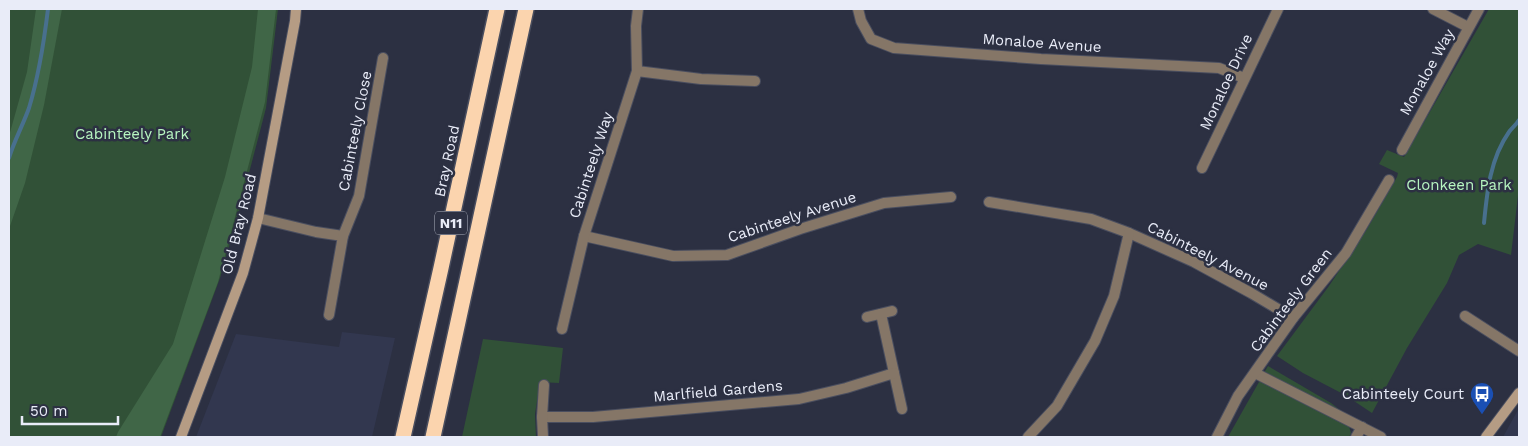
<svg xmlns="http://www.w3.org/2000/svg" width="1528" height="446" font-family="'Work Sans',sans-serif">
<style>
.built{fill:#32374f}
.green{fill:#315137}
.forest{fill:#406647}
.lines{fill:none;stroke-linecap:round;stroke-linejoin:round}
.stream{stroke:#48708e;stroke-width:4}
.street-casing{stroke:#4a4e5f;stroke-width:12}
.secondary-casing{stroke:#4a4e5f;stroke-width:12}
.highway-casing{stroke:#4a4e5f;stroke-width:18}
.street{stroke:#857667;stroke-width:10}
.secondary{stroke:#b59c84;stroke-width:10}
.highway{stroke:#fbd4ae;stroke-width:15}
.labels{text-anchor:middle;stroke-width:5;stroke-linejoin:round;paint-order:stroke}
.shield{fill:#2c3042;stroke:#b0b4c1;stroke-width:1}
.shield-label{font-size:14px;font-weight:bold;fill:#e9ecf8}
.street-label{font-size:15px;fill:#e9ecf8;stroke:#2c3042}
.park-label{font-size:15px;fill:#b7f5c0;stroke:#2c3042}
.poi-label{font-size:15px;fill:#e9ecf8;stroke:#2c3042;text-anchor:end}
</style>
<rect width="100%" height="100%" fill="#2c3042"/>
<!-- built -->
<g class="built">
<path d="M342,332L395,338L372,437H196L236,334L339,347Z"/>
<path d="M1519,408V437H1503Z"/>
</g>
<!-- green -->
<g class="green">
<path d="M9,9H278L266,108L237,219L220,278L161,437H9Z"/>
<path d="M1489,9H1519V187L1511,255L1478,244L1459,255L1447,283L1407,348L1372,413L1345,395L1303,373L1277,356L1329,286L1367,229L1397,177L1398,173L1379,164L1387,150L1404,157Z"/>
<path d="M483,339L563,348L559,383L540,382L535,414L536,437H462Z"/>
<path d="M1268,366L1331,403L1345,414L1351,433L1349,437H1228Z"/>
</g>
<!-- forest -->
<g class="forest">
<path d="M36,9H62L44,105L25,183L9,229V136L27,72Z"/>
<path d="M258,9H276L265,102L218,282L160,437H116L118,432L173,344L225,177L252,67Z"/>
</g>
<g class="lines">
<!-- stream -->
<g class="stream">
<path d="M9,158C14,141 23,125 29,108C39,75 44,42 48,9"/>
<path d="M1484,223C1487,192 1490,159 1509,132C1512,128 1516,125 1519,120"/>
</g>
<!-- street casing -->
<g class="street-casing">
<g id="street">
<path d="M858,9L861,21L871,39L894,48L1041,59L1219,68L1244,78"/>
<path d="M1433,9L1468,27"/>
<path d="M637,71L701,79L755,81"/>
<path d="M1402,150L1479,9"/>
<path d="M1202,168L1278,9"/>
<path d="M989,202L1091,219L1129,233L1194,262L1251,293L1293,318"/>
<path d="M258,218L316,232L343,236"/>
<path d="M584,236L673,256L727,255L800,229L884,203L951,197"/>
<path d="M881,314L902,409"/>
<path d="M329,315L343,236L359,196L383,58"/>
<path d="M1465,316L1519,351"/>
<path d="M867,317L892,311"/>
<path d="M562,329L584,236L637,71L636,26L638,9"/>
<path d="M1255,373L1381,437"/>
<path d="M542,417H593L799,399L846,388L894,373"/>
<path d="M543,437L542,417L544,385"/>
<path d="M1028,437L1057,406L1095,341L1114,296L1129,233"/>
<path d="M1217,437L1238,396L1293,318L1346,253L1389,180"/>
<path d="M1356,437L1362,427"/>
</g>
</g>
<!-- secondary casing -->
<g class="secondary-casing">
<g id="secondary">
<path d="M181,437L243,273L258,218L295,21L296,9"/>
<path d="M1486,437L1519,393"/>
</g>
</g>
<!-- highway casing -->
<g class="highway-casing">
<g id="highway">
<path d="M403,437L441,268L497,9"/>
<path d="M433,437L526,9"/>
</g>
</g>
<!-- street -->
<use href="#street" class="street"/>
<!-- secondary -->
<use href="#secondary" class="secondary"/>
<!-- highway -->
<use href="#highway" class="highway"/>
</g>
<!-- icons -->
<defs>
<g id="bus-pin" transform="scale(1.25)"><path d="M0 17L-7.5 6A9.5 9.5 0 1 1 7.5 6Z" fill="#1a4fb4" stroke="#2c3042"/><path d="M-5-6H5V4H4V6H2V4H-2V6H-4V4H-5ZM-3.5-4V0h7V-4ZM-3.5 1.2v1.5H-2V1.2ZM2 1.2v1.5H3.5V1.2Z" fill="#fff"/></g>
</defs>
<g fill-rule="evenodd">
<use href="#bus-pin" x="1482" y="394"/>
</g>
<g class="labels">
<!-- shield labels -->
<rect class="shield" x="435" y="211.5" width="32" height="23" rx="4"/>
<g class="shield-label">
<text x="451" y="228">N11</text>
</g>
<!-- street labels -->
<g class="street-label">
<text transform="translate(1042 43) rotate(4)" y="5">Monaloe Avenue</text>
<text transform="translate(1427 72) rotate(-61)" y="5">Monaloe Way</text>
<text transform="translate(1226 82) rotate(-65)" y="5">Monaloe Drive</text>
<text transform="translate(355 131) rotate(-79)" y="5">Cabinteely Close</text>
<text transform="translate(447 161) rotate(-78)" y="5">Bray Road</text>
<text transform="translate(591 165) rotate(-72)" y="5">Cabinteely Way</text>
<text transform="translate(792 217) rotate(-18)" y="5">Cabinteely Avenue</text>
<text transform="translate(239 224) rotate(-76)" y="5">Old Bray Road</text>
<text transform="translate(1208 256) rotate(27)" y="5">Cabinteely Avenue</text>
<text transform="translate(1291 300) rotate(-53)" y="5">Cabinteely Green</text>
<text transform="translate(718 391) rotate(-5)" y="5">Marlfield Gardens</text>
</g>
<!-- park labels -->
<g class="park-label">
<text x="132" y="139">Cabinteely Park</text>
<text x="1459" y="190">Clonkeen Park</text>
</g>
<!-- poi labels -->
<g class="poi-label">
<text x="1464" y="399">Cabinteely Court</text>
</g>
</g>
<!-- border -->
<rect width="1528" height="446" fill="none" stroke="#e9ecf8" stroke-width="20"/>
<!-- scale -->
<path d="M22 416v8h96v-8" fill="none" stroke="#e9ecf8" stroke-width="2.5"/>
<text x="30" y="416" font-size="15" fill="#e9ecf8" stroke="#2c3042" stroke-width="4" paint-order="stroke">50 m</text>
</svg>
